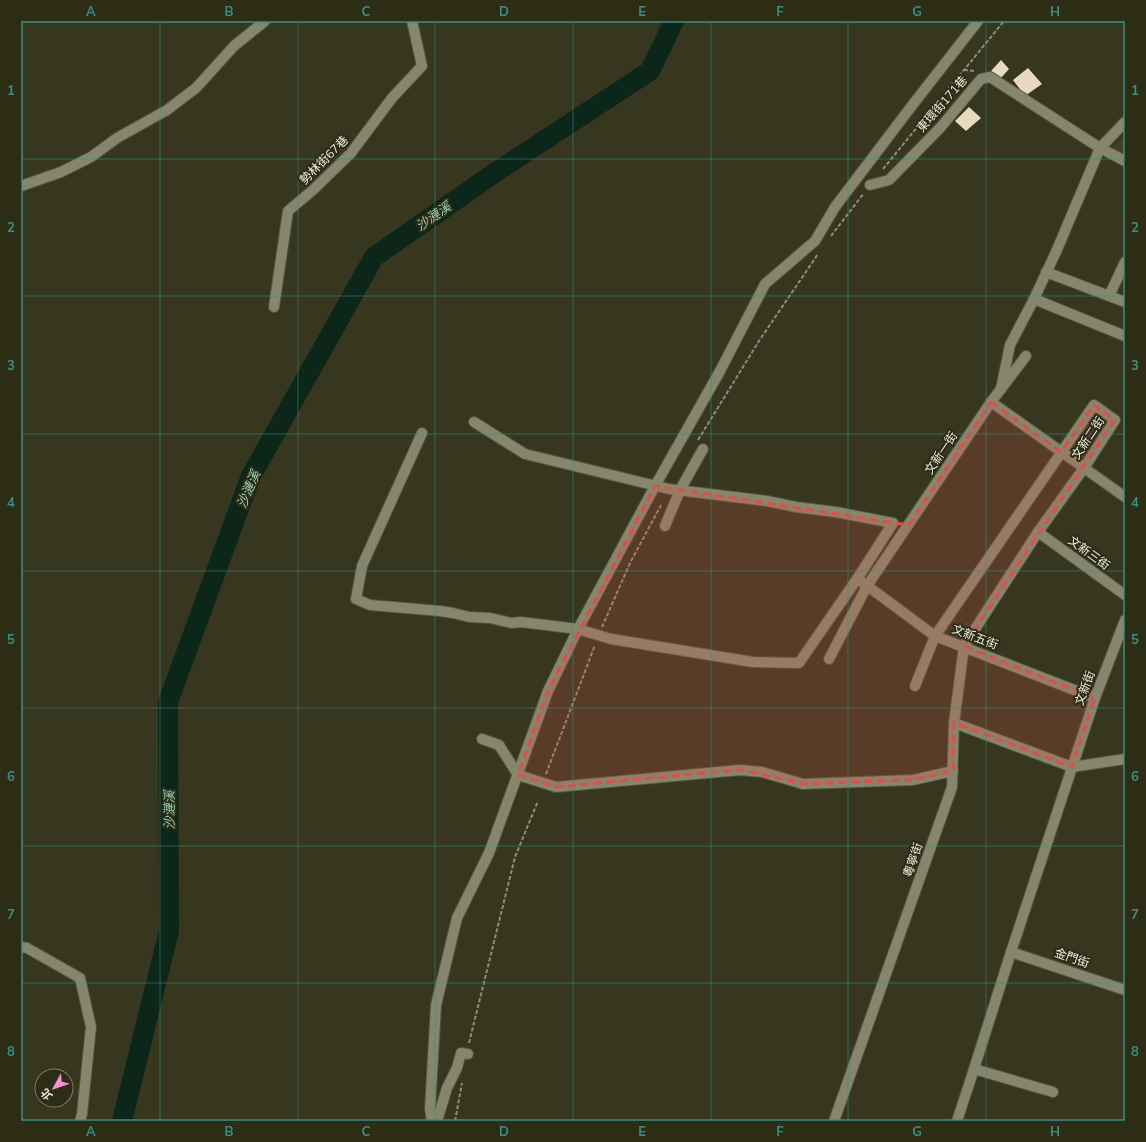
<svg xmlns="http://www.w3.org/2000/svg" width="1146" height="1142" font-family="Mulish,'Noto Sans TC',sans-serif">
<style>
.built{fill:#424223}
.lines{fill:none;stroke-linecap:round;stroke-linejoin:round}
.river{stroke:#0c271a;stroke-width:20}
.building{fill:#e8dac0}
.minor-casing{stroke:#55543f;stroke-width:12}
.path{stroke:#8d8d7a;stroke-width:2;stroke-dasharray:4 2;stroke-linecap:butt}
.minor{stroke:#86866c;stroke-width:10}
.marked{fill:#db504d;fill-opacity:0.2;stroke:#db504d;stroke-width:3;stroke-dasharray:8 5;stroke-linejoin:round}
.grid{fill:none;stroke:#3c8e85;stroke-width:1;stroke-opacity:0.55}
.labels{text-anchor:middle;stroke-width:4;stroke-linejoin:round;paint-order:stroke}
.street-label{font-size:12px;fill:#eeeee0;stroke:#2d2d16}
.water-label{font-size:13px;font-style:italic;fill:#9cd3b4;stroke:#2d2d16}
.neatline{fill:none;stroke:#3c8e85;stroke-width:1.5}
.grid-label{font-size:13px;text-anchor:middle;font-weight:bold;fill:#3c8e85}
</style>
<rect width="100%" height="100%" fill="#37371f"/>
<!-- built -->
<path class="built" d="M1125,136V155L1111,149Z"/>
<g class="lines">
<!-- river -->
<path class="river" d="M122,1121L169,931L168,702L251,476L374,257L496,172L650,71L674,21"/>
</g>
<!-- building -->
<g class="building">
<path d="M1001,60L1009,69L1000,79L991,71Z"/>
<path d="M1028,68L1042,84L1025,96L1013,80Z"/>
<path d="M969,107L981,118L966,131L955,121Z"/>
</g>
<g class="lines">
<!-- minor casing -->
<g class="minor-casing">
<g id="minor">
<path d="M870,185L889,180L940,128L981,79L990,77L1100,148L1125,161"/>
<path d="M21,186L61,172L91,157L117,138L167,110L196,88L234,46L265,21"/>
<path d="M1046,272L1125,302"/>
<path d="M1109,296L1125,262"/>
<path d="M1034,299L1125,336"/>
<path d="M274,307L288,211L313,190L351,153L392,98L422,66L412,21"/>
<path d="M1001,389L1010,345L1034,299L1056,252L1100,148L1125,122"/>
<path d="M991,402L1026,356"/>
<path d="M422,433L362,566L356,599L370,605L440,611L453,613L469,617L490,618L511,623L521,622L578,629L611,639L753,662L799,663L857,579L893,523L836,512L796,507L767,501L669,489L525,454L474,422"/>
<path d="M665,526L680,490L703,449"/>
<path d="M1038,532L1125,595"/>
<path d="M862,582L935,636L1095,698"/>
<path d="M829,659L867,586L991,402L1125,497"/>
<path d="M915,686L935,636L1094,405L1115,420L1084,468L1038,532L964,646L954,723"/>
<path d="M482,739L499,745L518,775L556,787L740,770L762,772L803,784L913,780L953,771"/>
<path d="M21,947L27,948L80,978L91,1027L82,1114L80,1121"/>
<path d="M1011,952L1125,990"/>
<path d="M974,1069L1053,1092"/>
<path d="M432,1121L430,1109L436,1005L457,918L489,853L548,691L578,629L655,486L720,371L765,284L815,241L835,207L914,103L978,21"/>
<path d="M437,1121L447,1088L457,1068L461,1053L468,1054"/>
<path d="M834,1121L952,787L954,723L1072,767L1125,759"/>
<path d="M957,1121L974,1069L1011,952L1095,698L1125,620"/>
</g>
</g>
<!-- path -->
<g class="path">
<path d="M964,70L975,71"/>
<path d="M883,169L1004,21"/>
<path d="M831,236L864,193"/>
<path d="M698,440L759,341L818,254"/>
<path d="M602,627L630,563L661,505"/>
<path d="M546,774L595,645"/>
<path d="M469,1043L515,857L538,801"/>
<path d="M455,1121L462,1083"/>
</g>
<!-- minor -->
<use href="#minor" class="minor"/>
</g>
<!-- marked area -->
<path class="marked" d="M991,402L1061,452L1094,405L1115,420L964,646L1095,698L1072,767L954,723L953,771L913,780L803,784L740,770L556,787L518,775L548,691L655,486L909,525Z"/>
<!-- grid -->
<path class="grid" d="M160,21V1121M298,21V1121M435,21V1121M573,21V1121M711,21V1121M848,21V1121M986,21V1121M21,159H1125M21,296H1125M21,434H1125M21,571H1125M21,708H1125M21,846H1125M21,983H1125"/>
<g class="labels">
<!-- street labels -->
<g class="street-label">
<text transform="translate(942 104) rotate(-49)" y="4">東環街171巷</text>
<text transform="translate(324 160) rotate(-45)" y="4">勢林街67巷</text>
<text transform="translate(1088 438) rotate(-56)" y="4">文新二街</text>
<text transform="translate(941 453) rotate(-56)" y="4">文新一街</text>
<text transform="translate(1089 553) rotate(36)" y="4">文新三街</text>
<text transform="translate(975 637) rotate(21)" y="4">文新五街</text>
<text transform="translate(1085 688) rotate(-70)" y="4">文新街</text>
<text transform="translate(913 860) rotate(-71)" y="4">粵寧街</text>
<text transform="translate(1072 958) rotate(19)" y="4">金門街</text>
</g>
<!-- water labels -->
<g class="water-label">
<text transform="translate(433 216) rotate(-35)" y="5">沙漣溪</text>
<text transform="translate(248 489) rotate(-67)" y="5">沙漣溪</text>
<text transform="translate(169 810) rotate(-90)" y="5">沙漣溪</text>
</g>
</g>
<!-- border -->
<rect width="1146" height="1142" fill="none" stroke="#2d2d16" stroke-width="44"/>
<!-- north arrow -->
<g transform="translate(54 1088) rotate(230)"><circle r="19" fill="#2d2d16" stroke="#7a7a67"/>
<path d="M0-3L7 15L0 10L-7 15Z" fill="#f591d2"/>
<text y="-6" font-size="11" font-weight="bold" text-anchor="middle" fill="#eeeee0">北</text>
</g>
<rect x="22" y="22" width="1102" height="1098" class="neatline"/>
<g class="grid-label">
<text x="91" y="16">A</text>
<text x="229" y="16">B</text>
<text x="366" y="16">C</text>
<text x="504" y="16">D</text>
<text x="642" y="16">E</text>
<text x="780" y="16">F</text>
<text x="917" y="16">G</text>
<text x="1055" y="16">H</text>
<text x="11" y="95">1</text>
<text x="1135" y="95">1</text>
<text x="11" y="232">2</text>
<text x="1135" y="232">2</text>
<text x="11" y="370">3</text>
<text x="1135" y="370">3</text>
<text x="11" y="507">4</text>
<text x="1135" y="507">4</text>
<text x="11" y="644">5</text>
<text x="1135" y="644">5</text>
<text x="11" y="781">6</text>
<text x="1135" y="781">6</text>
<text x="11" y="919">7</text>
<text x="1135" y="919">7</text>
<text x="11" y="1056">8</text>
<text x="1135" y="1056">8</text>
<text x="91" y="1136">A</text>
<text x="229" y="1136">B</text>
<text x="366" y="1136">C</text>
<text x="504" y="1136">D</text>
<text x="642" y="1136">E</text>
<text x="780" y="1136">F</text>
<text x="917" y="1136">G</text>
<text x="1055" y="1136">H</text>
</g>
</svg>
